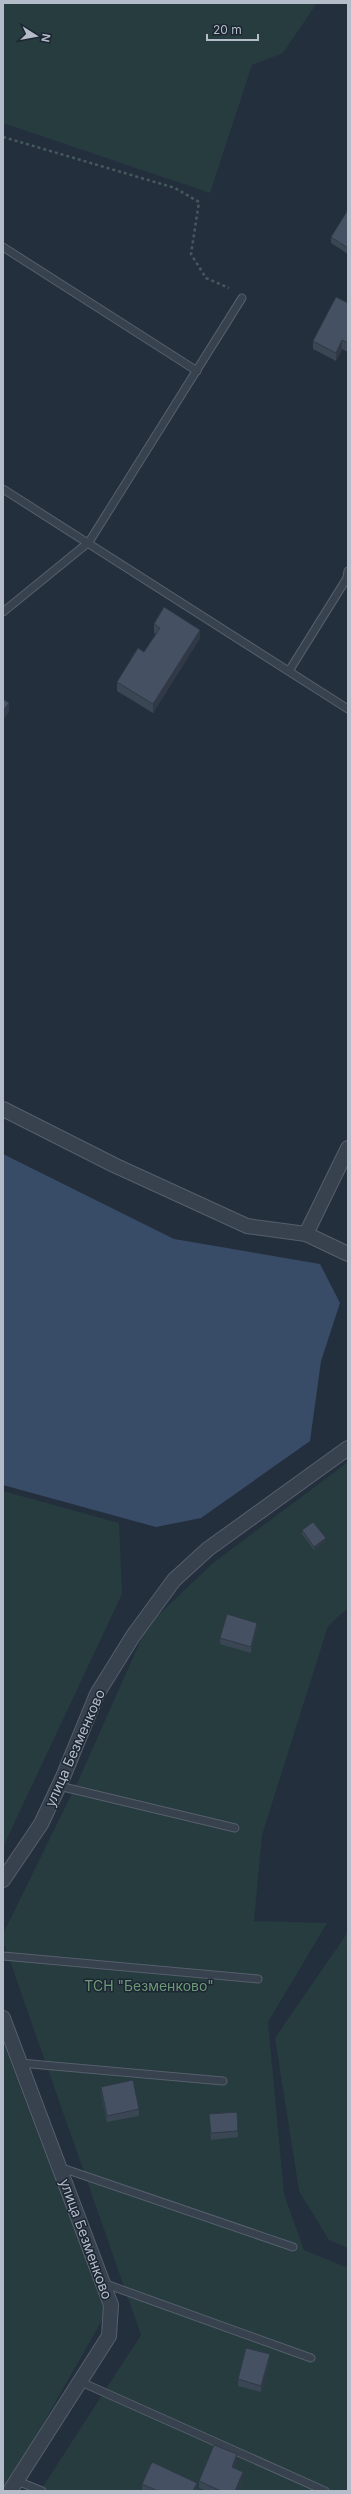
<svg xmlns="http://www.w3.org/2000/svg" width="351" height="2494" font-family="Inter,sans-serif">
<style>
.green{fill:#263c3f}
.water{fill:#394c67}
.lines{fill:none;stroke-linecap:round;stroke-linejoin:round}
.service-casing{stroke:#565f6c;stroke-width:9}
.minor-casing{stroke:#565f6c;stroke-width:16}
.path{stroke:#44595c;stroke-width:2.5;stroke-dasharray:3 3;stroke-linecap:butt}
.service{stroke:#38414e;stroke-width:7}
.minor{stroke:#38414e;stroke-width:14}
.wall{fill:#3b4654}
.shaded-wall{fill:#303945}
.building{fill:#455162;stroke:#303945}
.labels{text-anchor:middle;stroke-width:3;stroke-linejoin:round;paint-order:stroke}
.street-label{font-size:14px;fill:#b4bcc9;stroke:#1d2633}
.park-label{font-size:14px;fill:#6b9a76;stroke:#1d2633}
</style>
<rect width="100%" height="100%" fill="#242f3e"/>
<!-- green -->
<g class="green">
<path d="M3,3H317L283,53L252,65L210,193L3,123Z"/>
<path d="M348,1462V1608L328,1626L262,1835L254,1921L327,1923L268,2022L284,2194L304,2250L348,2268V2491H40L141,2335L3,1941V1934L79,1779L147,1626L213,1563Z"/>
<path d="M3,1491L119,1523L122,1594L3,1847Z"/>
<path d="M348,1932V2248L329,2240L299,2191L275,2038Z"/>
<path d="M3,2042L106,2313L5,2491H3Z"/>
</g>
<!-- water -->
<path class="water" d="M3,1154L174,1239L320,1264L340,1303L321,1361L310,1441L201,1518L156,1527L3,1485Z"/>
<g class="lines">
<!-- service casing -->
<g class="service-casing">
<g id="service">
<path d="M3,247L197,371"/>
<path d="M3,489L348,709"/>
<path d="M3,612L89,542L242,298"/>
<path d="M289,671L347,578L348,571"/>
<path d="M59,1786L235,1828"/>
<path d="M3,1956L258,1979"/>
<path d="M20,2063L223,2081"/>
<path d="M59,2167L293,2247"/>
<path d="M103,2283L311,2358"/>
<path d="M81,2382L325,2491"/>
<path d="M17,2481L42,2491"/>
</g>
</g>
<!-- minor casing -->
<g class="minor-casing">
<g id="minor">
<path d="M3,1109L114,1165L247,1226L306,1234L348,1254"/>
<path d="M306,1234L348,1148"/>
<path d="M3,1880L41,1824L63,1777L97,1694L133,1636L174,1580L208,1549L348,1448"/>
<path d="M3,2018L111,2305L109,2336L10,2491"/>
</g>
</g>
<!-- path -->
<path class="path" d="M3,137L175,188L199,202L191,254L206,278L229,288"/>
<!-- service -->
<use href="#service" class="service"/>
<!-- minor -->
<use href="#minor" class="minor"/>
</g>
<!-- wall -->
<g class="wall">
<path d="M348,210V254L331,243V237Z"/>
<path d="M348,303V352L342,349L336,361L313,349V341Z"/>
<path d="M154,624L200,638L153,713L117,691V682L144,652L156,634L154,633Z"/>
<path d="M302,1530L326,1542L314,1550L302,1534Z"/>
<path d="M257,1630L251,1653L220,1644V1638Z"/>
<path d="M101,2087L139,2109V2116L107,2122L101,2093Z"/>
<path d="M209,2114L238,2131V2137L211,2140Z"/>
<path d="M270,2360L261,2392L238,2386V2379Z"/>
<path d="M237,2461L234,2468L243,2478L237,2491H206L199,2488V2481Z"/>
<path d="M142,2484L197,2489L196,2491H144L142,2490Z"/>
</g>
<!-- shaded-wall -->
<g class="shaded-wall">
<path d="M342,340V349L336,361V353Z"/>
<path d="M200,630V638L153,713V704Z"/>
<path d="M9,703V712L3,720V711Z"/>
<path d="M326,1538V1542L314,1550V1547Z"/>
<path d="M257,1623V1630L251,1653V1647Z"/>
<path d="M270,2354V2360L261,2392V2386Z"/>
<path d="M237,2454V2461L232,2473V2467Z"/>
<path d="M243,2472V2478L237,2491H235Z"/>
<path d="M197,2483V2489L196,2491H193Z"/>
</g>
<!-- building -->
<g class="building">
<path d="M348,210V248L331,237Z"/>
<path d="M336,297L348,303V343L342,340L336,353L313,341Z"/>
<path d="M164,607L200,630L153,704L117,682L138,648L144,652L160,628L154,624Z"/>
<path d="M3,699L9,703L3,711Z"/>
<path d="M313,1522L326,1538L314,1547L302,1530Z"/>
<path d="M227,1614L257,1623L251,1647L220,1638Z"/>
<path d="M133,2080L139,2109L107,2116L101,2087Z"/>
<path d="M237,2112L238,2131L211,2133L209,2114Z"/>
<path d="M246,2348L270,2354L261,2386L238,2379Z"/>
<path d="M214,2445L237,2454L232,2467L243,2472L235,2491H221L199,2481Z"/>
<path d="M152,2462L197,2483L193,2491H158L142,2484Z"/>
</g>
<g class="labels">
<!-- street labels -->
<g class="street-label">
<text transform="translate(75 1748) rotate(-66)" y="5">улица Безменково</text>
<text transform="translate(86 2239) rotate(70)" y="5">улица Безменково</text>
</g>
<!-- park labels -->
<g class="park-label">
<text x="149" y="1991">ТСН "Безменково"</text>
</g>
</g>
<!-- border -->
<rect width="351" height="2494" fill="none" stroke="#b4bcc9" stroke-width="8"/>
<!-- north arrow -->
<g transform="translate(36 36) rotate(101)" stroke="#1d2633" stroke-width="3" paint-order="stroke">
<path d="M0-3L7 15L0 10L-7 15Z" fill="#b4bcc9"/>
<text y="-6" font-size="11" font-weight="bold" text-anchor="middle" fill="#b4bcc9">N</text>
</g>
<!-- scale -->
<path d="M207 34v6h51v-6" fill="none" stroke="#b4bcc9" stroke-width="2"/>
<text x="213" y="34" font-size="12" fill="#b4bcc9" stroke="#1d2633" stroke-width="3" paint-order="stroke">20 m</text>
</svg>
